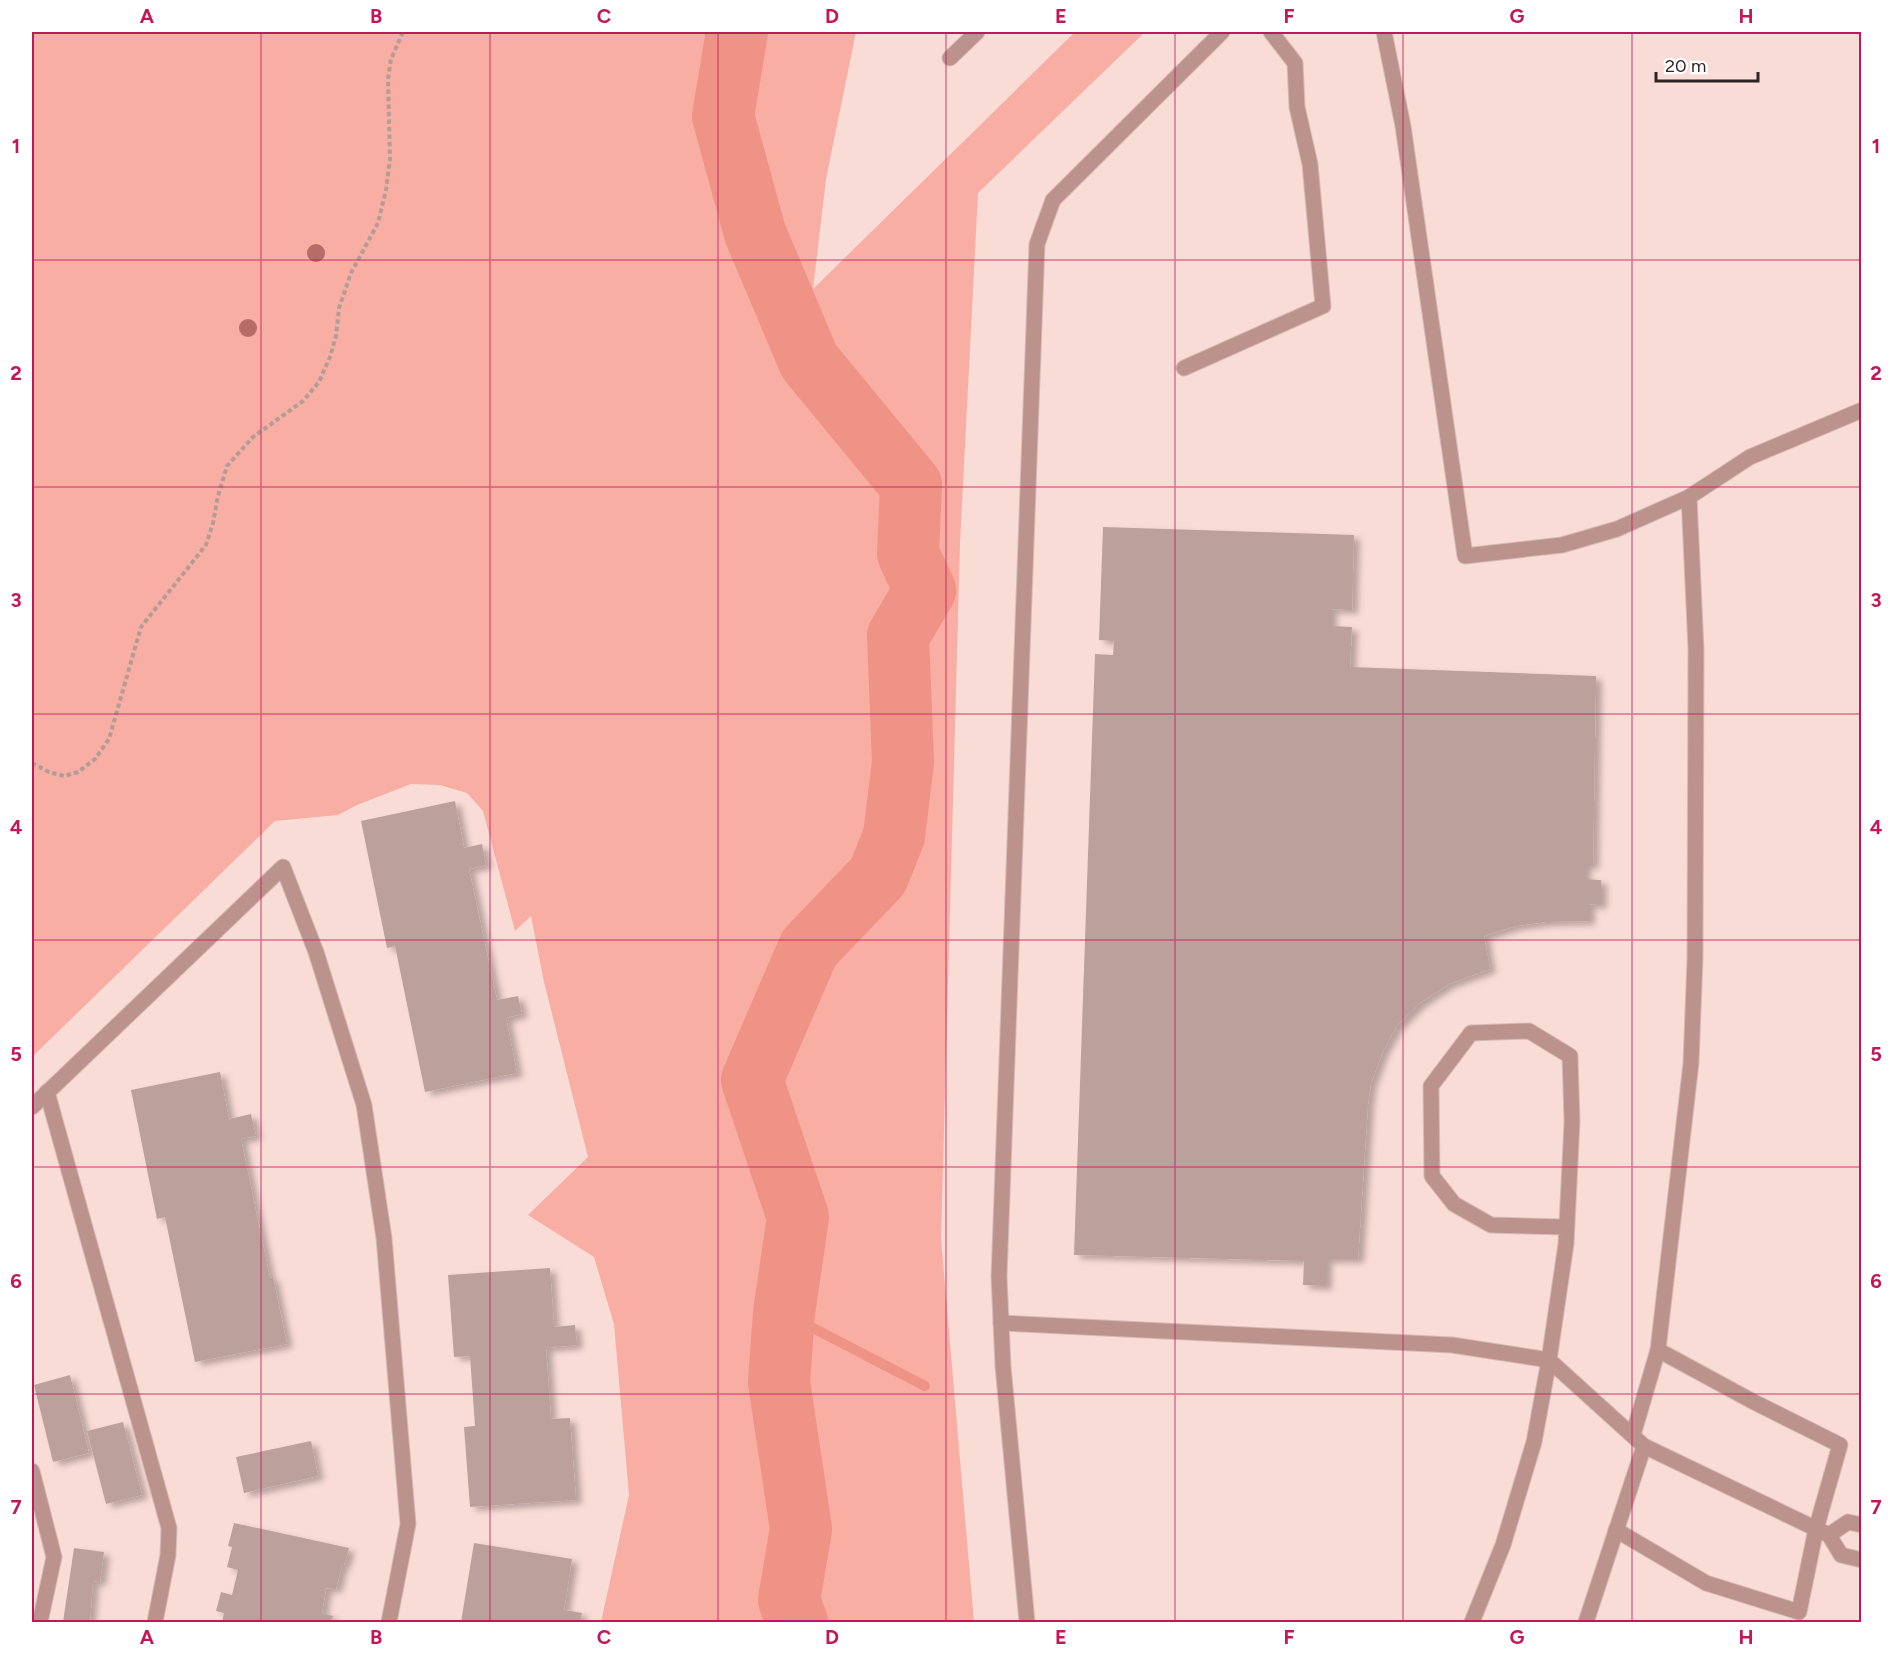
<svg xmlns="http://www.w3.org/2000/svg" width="1893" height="1654" font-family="Figtree,sans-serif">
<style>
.green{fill:#f8aea2}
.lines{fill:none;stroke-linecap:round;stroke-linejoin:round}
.stream{stroke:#ee9385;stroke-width:10}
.river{stroke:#ee9385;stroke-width:62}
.building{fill:#bca09b;filter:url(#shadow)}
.lane-casing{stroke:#d5bbb6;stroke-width:17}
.path{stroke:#b39c98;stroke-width:4;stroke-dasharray:4.5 3;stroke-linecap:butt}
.lane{stroke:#bc938c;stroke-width:15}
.tree{fill:#b66c67}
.grid{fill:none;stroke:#c2185b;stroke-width:1.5;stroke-opacity:0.55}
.neatline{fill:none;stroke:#c2185b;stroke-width:2}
.grid-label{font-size:20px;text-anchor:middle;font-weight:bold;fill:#c2185b}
</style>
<defs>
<filter id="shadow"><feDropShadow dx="6" dy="4" stdDeviation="3" flood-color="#0004"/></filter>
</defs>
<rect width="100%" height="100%" fill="#fadcd7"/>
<!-- green -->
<path class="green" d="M32,32H856L826,179L813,289L1075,32H1145L978,193L960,543L941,1239L974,1622H601L629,1495L614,1324L594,1257L528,1215L588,1157L544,982L531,916L515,931L483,811L467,793L440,785L411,784L357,805L338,815L275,821L32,1057Z"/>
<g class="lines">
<!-- stream -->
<path class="stream" d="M784,1313L925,1386"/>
<!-- river -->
<path class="river" d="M737,32L723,116L755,233L809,361L911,485L908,554L925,590L898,636L903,762L894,836L878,876L809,948L752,1080L798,1217L784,1313L779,1382L801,1529L789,1600L797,1622"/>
</g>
<!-- building -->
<g class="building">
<path d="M1103,527L1354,535L1352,610L1331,609V626L1352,627L1350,667L1596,676L1593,865H1585V879L1601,880V905L1589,904V921L1546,922L1516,926L1484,936L1490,969L1449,984L1420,1003L1397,1026L1383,1051L1371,1083L1368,1104L1358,1259H1326V1286L1303,1285L1304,1261L1074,1255L1095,654L1113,655L1114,641L1099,640Z"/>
<path d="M455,801L464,848L482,844L486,865L469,869L497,1000L518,996L522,1014L506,1018L517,1073L425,1092L395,946L387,948L361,821Z"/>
<path d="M220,1072L229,1119L251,1114L256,1136L241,1139L270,1278L273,1277L287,1344L195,1362L165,1217L157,1219L131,1090Z"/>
<path d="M550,1268L554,1327L575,1325L577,1345L546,1348L551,1419L570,1418L576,1500L470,1507L464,1427L475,1426L470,1356L454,1357L448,1275Z"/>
<path d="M70,1375L89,1453L53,1462L34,1385Z"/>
<path d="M123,1422L142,1495L106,1504L87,1431Z"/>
<path d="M311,1441L318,1476L244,1493L236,1457Z"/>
<path d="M234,1523L349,1548L344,1565H342L336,1589L326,1588L322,1613L333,1616L331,1622H222L224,1613L216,1611L221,1592L232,1595L238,1570L227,1567L232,1547L228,1546Z"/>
<path d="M474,1543L572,1559L564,1610L582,1613L580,1622H461Z"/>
<path d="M74,1548L104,1552L100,1582L93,1581L90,1622H63Z"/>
</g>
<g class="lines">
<!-- lane casing -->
<g class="lane-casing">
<g id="lane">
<path d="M1384,32L1403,126L1465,556L1562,545L1617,529L1689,497L1750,457L1862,410"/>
<path d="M950,58L977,32"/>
<path d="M1184,368L1323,306L1310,164L1297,107L1295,63L1271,32"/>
<path d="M47,1092L169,1528L168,1555L155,1622"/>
<path d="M32,1107L283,867L316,952L364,1105L384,1238L408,1524L389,1622"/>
<path d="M1001,1323L1452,1345L1549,1360L1644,1446L1829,1535L1841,1555L1862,1560"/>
<path d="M1633,1435L1658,1350"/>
<path d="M32,1471L54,1557L40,1622"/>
<path d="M1616,1530L1706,1583L1799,1612L1816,1529L1840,1445L1752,1401L1658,1350L1691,1063L1695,959L1696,649L1689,497"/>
<path d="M1829,1535L1848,1522L1862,1525"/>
<path d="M1027,1622L1003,1366L999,1277L1037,244L1053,200L1222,32"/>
<path d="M1472,1622L1503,1545L1534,1442L1549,1360L1566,1244L1572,1122L1570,1056L1529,1031L1471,1033L1431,1086L1432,1176L1454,1204L1491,1225L1566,1227"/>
<path d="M1586,1622L1644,1446"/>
</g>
</g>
<!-- path -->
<path class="path" d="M32,763L49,772L64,776L78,772L95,759L109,739L141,627L206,545L213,523L218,496L227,466L253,437L303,401L319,382L330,357L336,336L339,308L351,273L378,223L386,190L390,159L388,79L391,59L403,32"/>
<!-- lane -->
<use href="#lane" class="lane"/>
</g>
<!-- trees -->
<g class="tree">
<circle cx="316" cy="253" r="9"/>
<circle cx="248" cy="328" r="9"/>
</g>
<!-- grid -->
<path class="grid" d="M261,32V1622M490,32V1622M718,32V1622M946,32V1622M1175,32V1622M1403,32V1622M1632,32V1622M32,260H1862M32,487H1862M32,714H1862M32,940H1862M32,1167H1862M32,1394H1862"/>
<!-- border -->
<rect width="1893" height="1654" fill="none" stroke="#ffffff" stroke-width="66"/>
<!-- scale -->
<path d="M1656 72v9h102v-9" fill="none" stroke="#2f2422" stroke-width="3"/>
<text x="1665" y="72" font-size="18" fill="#2f2422" stroke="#ffffff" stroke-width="4.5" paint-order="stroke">20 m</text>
<rect x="33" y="33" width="1827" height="1588" class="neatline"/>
<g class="grid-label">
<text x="147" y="23">A</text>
<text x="376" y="23">B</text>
<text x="604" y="23">C</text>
<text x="832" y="23">D</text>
<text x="1061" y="23">E</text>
<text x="1289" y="23">F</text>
<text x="1517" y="23">G</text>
<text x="1746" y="23">H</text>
<text x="16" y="153">1</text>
<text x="1876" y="153">1</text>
<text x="16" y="380">2</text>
<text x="1876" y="380">2</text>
<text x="16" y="607">3</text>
<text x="1876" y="607">3</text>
<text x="16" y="834">4</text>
<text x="1876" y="834">4</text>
<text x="16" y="1061">5</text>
<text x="1876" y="1061">5</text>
<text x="16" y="1288">6</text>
<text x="1876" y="1288">6</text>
<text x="16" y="1514">7</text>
<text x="1876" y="1514">7</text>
<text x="147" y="1644">A</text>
<text x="376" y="1644">B</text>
<text x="604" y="1644">C</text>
<text x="832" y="1644">D</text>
<text x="1061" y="1644">E</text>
<text x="1289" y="1644">F</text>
<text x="1517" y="1644">G</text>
<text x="1746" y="1644">H</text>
</g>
</svg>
